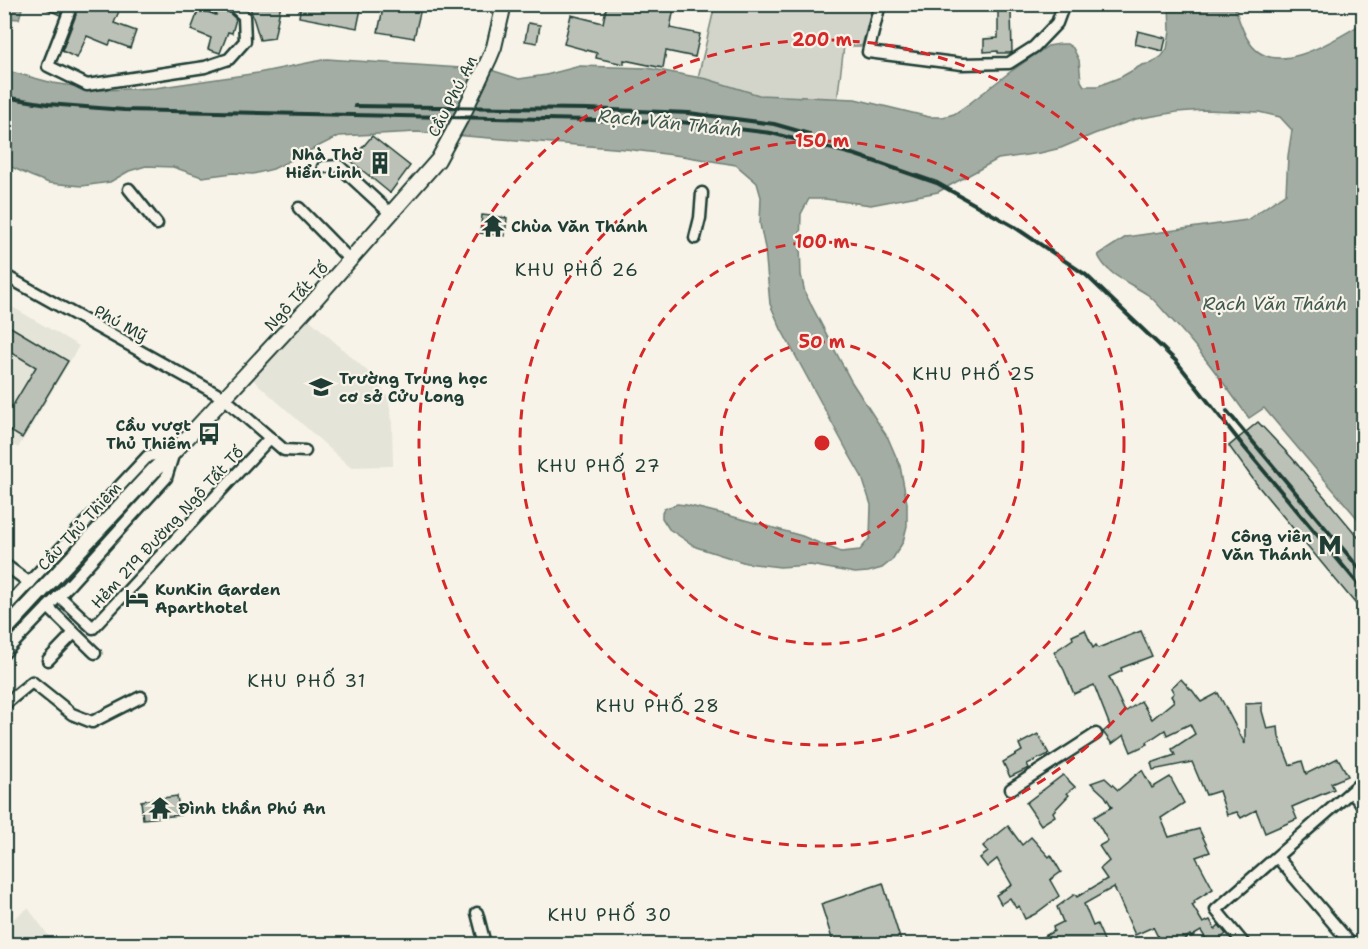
<svg xmlns="http://www.w3.org/2000/svg" width="1368" height="949" font-family="'Shantell Sans',sans-serif">
<style>
.built{fill:#e5e4d9}
.green{fill:#d3d5ca;stroke:#79897f;stroke-width:1.5}
.water{fill:#a4ada3;stroke:#6f8077;stroke-width:1.5}
.building{fill:#bbc1b6;stroke:#1f3d34;stroke-width:1.5}
.lines{fill:none;stroke-linecap:round;stroke-linejoin:round}
.minor-casing{stroke:#1f3d34;stroke-width:15}
.tertiary-casing{stroke:#1f3d34;stroke-width:18}
.minor{stroke:#f7f3e8;stroke-width:10}
.tertiary{stroke:#f7f3e8;stroke-width:14}
.rail{stroke:#1f3d34;stroke-width:4}
.ring{fill:none;stroke:#d62828;stroke-width:3;stroke-dasharray:10 8}
.labels{text-anchor:middle;stroke-width:4.5;stroke-linejoin:round;paint-order:stroke}
.street-label{font-size:16px;fill:#1f3d34;stroke:#f7f3e8}
.poi-label{font-size:16px;font-weight:bold;fill:#1f3d34;stroke:#f7f3e8;text-anchor:start}
.water-label{font-size:18px;font-style:italic;fill:#405950;stroke:#f7f3e8}
.neighbourhood-label{font-size:18px;letter-spacing:1.5px;fill:#1f3d34;stroke:#f7f3e8}
.centre{fill:#d62828;stroke:#f7f3e8;stroke-width:3}
.ring-label{font-size:18px;text-anchor:middle;font-weight:bold;fill:#d62828;stroke:#f7f3e8;stroke-width:4.5;stroke-linejoin:round;paint-order:stroke}
</style>
<rect width="100%" height="100%" fill="#f7f3e8"/>
<filter id="ink" filterUnits="userSpaceOnUse"><feTurbulence type="fractalNoise" baseFrequency=".0167" numOctaves="2"/><feDisplacementMap in="SourceGraphic" scale="12" xChannelSelector="R" yChannelSelector="G"/><feConvolveMatrix kernelMatrix="1 2 1 2 8 2 1 2 1" color-interpolation-filters="sRGB"/></filter>
<g filter="url(#ink)">
<!-- built -->
<g class="built">
<path d="M4,302L79,346L18,448L5,440Z"/>
<path d="M308,318L375,378L388,397L392,421L393,466L350,467L251,378Z"/>
<path d="M28,908L43,928L54,944H35L30,938L26,941L28,944H16L12,938L10,939L5,931V925Z"/>
</g>
<!-- green -->
<path class="green" d="M715,5H873L862,46H844L835,117L697,82Z"/>
<!-- water -->
<g class="water">
<path d="M7,4L23,5L19,19L6,18L5,19V8Z"/>
<path d="M1169,5H1234C1238,17 1242,32 1250,43C1275,80 1336,39 1363,23V525L1264,408L1249,418C1224,384 1200,349 1171,319C1163,311 1156,301 1148,295C1131,283 1107,276 1098,255L1126,237L1247,220L1286,193L1288,156L1292,130L1280,117L1259,112L1204,110L1177,112L1136,119L1094,134L1061,148L1040,153L998,159L938,192L871,205L825,199H809L801,214L800,244L801,275L805,293L851,381L888,438L900,466L907,503V526L903,542L892,560L882,568L868,572L855,573L810,565L780,567L746,563L696,547L669,529L662,518V513L664,509L677,504L686,505L727,515L802,536L841,552L860,550L870,538L871,505L862,477L850,456L781,329L770,304L765,248L760,224L761,197L757,183L736,165L682,156L625,149L417,132L339,136L273,169L253,174L233,173L202,177L173,167L146,166L129,171L110,182L82,186L49,183L31,176L5,164L4,70L53,83L102,90L155,88L258,73L327,59L491,70L519,79L546,75L580,66L647,68L707,79L759,95L855,99L929,117H943L954,114L970,103L1010,72L1048,46L1060,44H1067L1073,48L1079,60L1081,81L1084,86H1098L1121,77L1142,65L1152,63L1162,56L1167,49L1170,31Z"/>
</g>
<!-- building -->
<g class="building">
<path d="M36,4H122L114,23L136,31L130,48L111,41L109,45L87,36L77,58L62,51L76,15L75,8L71,5L65,6L60,15Z"/>
<path d="M221,4H224L226,10L236,19L232,33L228,32L220,53L208,49L211,38L191,30L199,9L216,15Z"/>
<path d="M249,4H281L274,38L260,40Z"/>
<path d="M301,4H362L357,28L299,17Z"/>
<path d="M384,4H422L414,38L378,32Z"/>
<path d="M607,4H675L670,28L700,34L695,57L666,51L663,68L624,60V64L596,58L597,53L564,44L571,15L603,23Z"/>
<path d="M998,11H1011L1012,52L1010,53H998V51L984,52V39L998,38Z"/>
<path d="M528,23L540,25L537,43L525,41Z"/>
<path d="M1138,31L1166,38L1163,51L1135,44Z"/>
<path d="M372,136L410,166L390,193L351,161Z"/>
<path d="M482,215L507,218L505,236L480,233Z"/>
<path d="M4,323L68,361L22,438L4,427V402L12,407L36,367L4,348Z"/>
<path d="M1258,422L1292,458L1364,544V614L1258,486L1229,446Z"/>
<path d="M1085,630L1093,648L1096,645L1098,648L1141,631L1152,656L1121,668L1122,671L1109,677L1125,712L1141,701L1152,719L1174,701L1171,696L1174,693L1171,688L1181,679L1191,690H1192L1201,702L1218,693L1245,744V704L1262,703V711L1267,729L1278,727L1279,737L1290,765L1302,761L1306,774L1338,758L1348,776L1331,783L1334,789L1292,807L1297,819L1265,833L1256,810L1241,818L1237,812L1227,815L1219,791L1206,795L1192,762L1153,770L1151,763L1175,755L1172,749L1195,734L1190,724L1167,735L1165,730L1147,742L1148,744L1131,752L1124,735L1112,744L1103,732L1110,726L1094,685L1074,694L1064,670L1054,652L1073,639L1072,636Z"/>
<path d="M1038,734L1049,754L1027,764L1029,768L1010,777L1003,762L1022,751L1019,744Z"/>
<path d="M1142,770L1152,788L1170,777L1184,803L1161,818L1169,837L1199,829L1210,852L1196,857L1213,889L1194,901L1195,903L1192,905L1203,923L1210,920L1215,929L1219,925L1226,934L1213,945H1210L1201,931L1191,937L1190,935L1177,945H1162L1153,927L1135,935L1114,887L1084,904L1093,926L1097,924L1106,945H1028L1054,931L1053,927L1063,922L1057,907L1075,894L1077,897L1107,879L1100,869L1109,861L1099,846L1108,841L1094,817L1112,807L1105,796L1091,783L1105,778L1118,790Z"/>
<path d="M1063,775L1075,787L1067,793L1069,795L1053,812L1055,816L1041,825L1026,803Z"/>
<path d="M177,796L180,815L143,819L141,801Z"/>
<path d="M1008,826L1022,845L1031,837L1049,857L1051,855L1061,872L1050,880L1059,896L1035,914L1025,919L1019,906L1016,908L1010,898L1001,904L996,895L1012,885L997,859L987,867L980,858L988,852L983,846Z"/>
<path d="M883,883L902,945H834L821,904Z"/>
</g>
<g class="lines">
<!-- minor casing -->
<g class="minor-casing">
<g id="minor">
<path d="M880,4L868,52L962,64L1009,63L1034,47L1057,23L1064,4"/>
<path d="M69,12L48,66L87,85L205,67L229,59L245,41L244,16L231,4"/>
<path d="M323,167L339,166L391,214"/>
<path d="M129,189L157,224"/>
<path d="M299,208L350,260"/>
<path d="M695,238L700,218L702,193"/>
<path d="M4,275L224,398L284,450L305,451"/>
<path d="M4,564L30,583"/>
<path d="M59,596L93,628L270,438"/>
<path d="M48,607L95,653"/>
<path d="M4,609L148,456L174,452L166,478L71,583L4,653"/>
<path d="M48,660L74,633"/>
<path d="M4,705L32,682L72,714L92,722L141,697"/>
<path d="M1011,789L1096,734"/>
<path d="M1351,792L1364,807"/>
<path d="M1277,857L1351,944"/>
<path d="M477,913L485,944"/>
<path d="M1244,944L1216,910L1364,780"/>
</g>
</g>
<!-- tertiary casing -->
<g class="tertiary-casing">
<path id="tertiary" d="M4,631L154,470L174,452L312,303L438,160L464,112L489,59L494,47L504,4"/>
</g>
<!-- minor -->
<use href="#minor" class="minor"/>
<!-- tertiary -->
<use href="#tertiary" class="tertiary"/>
<!-- rail -->
<g class="rail">
<path d="M4,97L48,104L124,110L681,122L771,133L856,155L937,183L1013,226L1086,275L1176,361L1244,447L1364,591"/>
<path d="M355,106L587,109L689,113L774,124L809,134"/>
<path d="M1227,411L1364,574"/>
</g>
</g>
</g>
<!-- distance rings -->
<g class="ring">
<circle cx="822" cy="443" r="101"/>
<circle cx="822" cy="443" r="201"/>
<circle cx="822" cy="443" r="302"/>
<circle cx="822" cy="443" r="403"/>
</g>
<!-- icons -->
<defs>
<g id="building-bare" transform="scale(1.8)"><path d="M-4-6H4V6H1V3H-1V6H-4ZM-2.5-4.3h1.7v1.8h-1.7ZM.8-4.3h1.7v1.8H.8ZM-2.5-1h1.7V.8h-1.7ZM.8-1h1.7V.8H.8Z" fill="#1f3d34" stroke="#f7f3e8" stroke-width="2.5" paint-order="stroke"/></g>
<g id="temple-bare" transform="scale(1.8)"><path d="M0-6L5-2H3V0L6.5 2.5H4V6H1.5V3h-3V6H-4V2.5H-6.5L-3 0V-2H-5Z" fill="#1f3d34" stroke="#f7f3e8" stroke-width="2.5" paint-order="stroke"/></g>
<g id="school-bare" transform="scale(1.8)"><path d="M0-5L7-2L0 1L-7-2ZM-4 1L0 2.5L4 1V4Q0 6-4 4Z" fill="#1f3d34" stroke="#f7f3e8" stroke-width="2.5" paint-order="stroke"/></g>
<g id="bus-bare" transform="scale(1.8)"><path d="M-5-6H5V4H4V6H2V4H-2V6H-4V4H-5ZM-3.5-4V0h7V-4ZM-3.5 1.2v1.5H-2V1.2ZM2 1.2v1.5H3.5V1.2Z" fill="#1f3d34" stroke="#f7f3e8" stroke-width="2.5" paint-order="stroke"/></g>
<g id="metro-bare" transform="scale(1.8)"><path d="M-5.5 5V-5H-3L0 0L3-5H5.5V5H3V-.5L0 4L-3-.5V5Z" fill="#1f3d34" stroke="#f7f3e8" stroke-width="2.5" paint-order="stroke"/></g>
<g id="hotel-bare" transform="scale(1.8)"><path d="M-6-4.5h1.5V1H6V5H4.5V3h-9V5H-6ZM-4 0a1.8 1.8 0 1 1 3.6 0ZM.5 0V-2.5h3Q6-2.5 6 0Z" fill="#1f3d34" stroke="#f7f3e8" stroke-width="2.5" paint-order="stroke"/></g>
</defs>
<g fill-rule="evenodd">
<use href="#building-bare" x="380" y="163"/>
<use href="#temple-bare" x="493" y="226"/>
<use href="#school-bare" x="321" y="387"/>
<use href="#bus-bare" x="209" y="434"/>
<use href="#metro-bare" x="1330" y="545"/>
<use href="#hotel-bare" x="137" y="598"/>
<use href="#temple-bare" x="160" y="808"/>
</g>
<g class="labels">
<!-- street labels -->
<g class="street-label">
<text transform="translate(452 96) rotate(-63)" y="6">Cầu Phú An</text>
<text transform="translate(296 296) rotate(-48)" y="6">Ngô Tất Tố</text>
<text transform="translate(121 323) rotate(29)" y="6">Phú Mỹ</text>
<text transform="translate(79 526) rotate(-47)" y="6">Cầu Thủ Thiêm</text>
<text transform="translate(167 527) rotate(-47)" y="6">Hẻm 219 Đường Ngô Tất Tố</text>
</g>
<!-- poi labels -->
<g class="poi-label">
<text x="362" y="160" text-anchor="end">Nhà Thờ<tspan x="362" dy="18">Hiển Linh</tspan></text>
<text x="511" y="232">Chùa Văn Thánh</text>
<text x="339" y="384">Trường Trung học<tspan x="339" dy="18">cơ sở Cửu Long</tspan></text>
<text x="191" y="431" text-anchor="end">Cầu vượt<tspan x="191" dy="18">Thủ Thiêm</tspan></text>
<text x="1312" y="542" text-anchor="end">Công viên<tspan x="1312" dy="18">Văn Thánh</tspan></text>
<text x="155" y="595">KunKin Garden<tspan x="155" dy="18">Aparthotel</tspan></text>
<text x="178" y="814">Đình thần Phú An</text>
</g>
<!-- water labels -->
<g class="water-label">
<text transform="translate(670 123) rotate(6)" y="6">Rạch Văn Thánh</text>
<text x="1275" y="310">Rạch Văn Thánh</text>
</g>
<!-- neighbourhood labels -->
<g class="neighbourhood-label">
<text x="577" y="276">KHU PHỐ 26</text>
<text x="974" y="380">KHU PHỐ 25</text>
<text x="599" y="472">KHU PHỐ 27</text>
<text x="307" y="687">KHU PHỐ 31</text>
<text x="658" y="712">KHU PHỐ 28</text>
<text x="610" y="921">KHU PHỐ 30</text>
</g>
</g>
<circle cx="822" cy="443" r="9" class="centre"/>
<g class="ring-label">
<text x="822" y="46">200 m</text>
<text x="822" y="147">150 m</text>
<text x="822" y="248">100 m</text>
<text x="822" y="348">50 m</text>
</g>
<!-- margin -->
<rect width="1368" height="949" fill="none" stroke="#f7f3e8" stroke-width="24"/>
<rect x="12" y="12" width="1344" height="925" fill="none" stroke="#1f3d34" stroke-width="2" filter="url(#ink)"/>
</svg>
